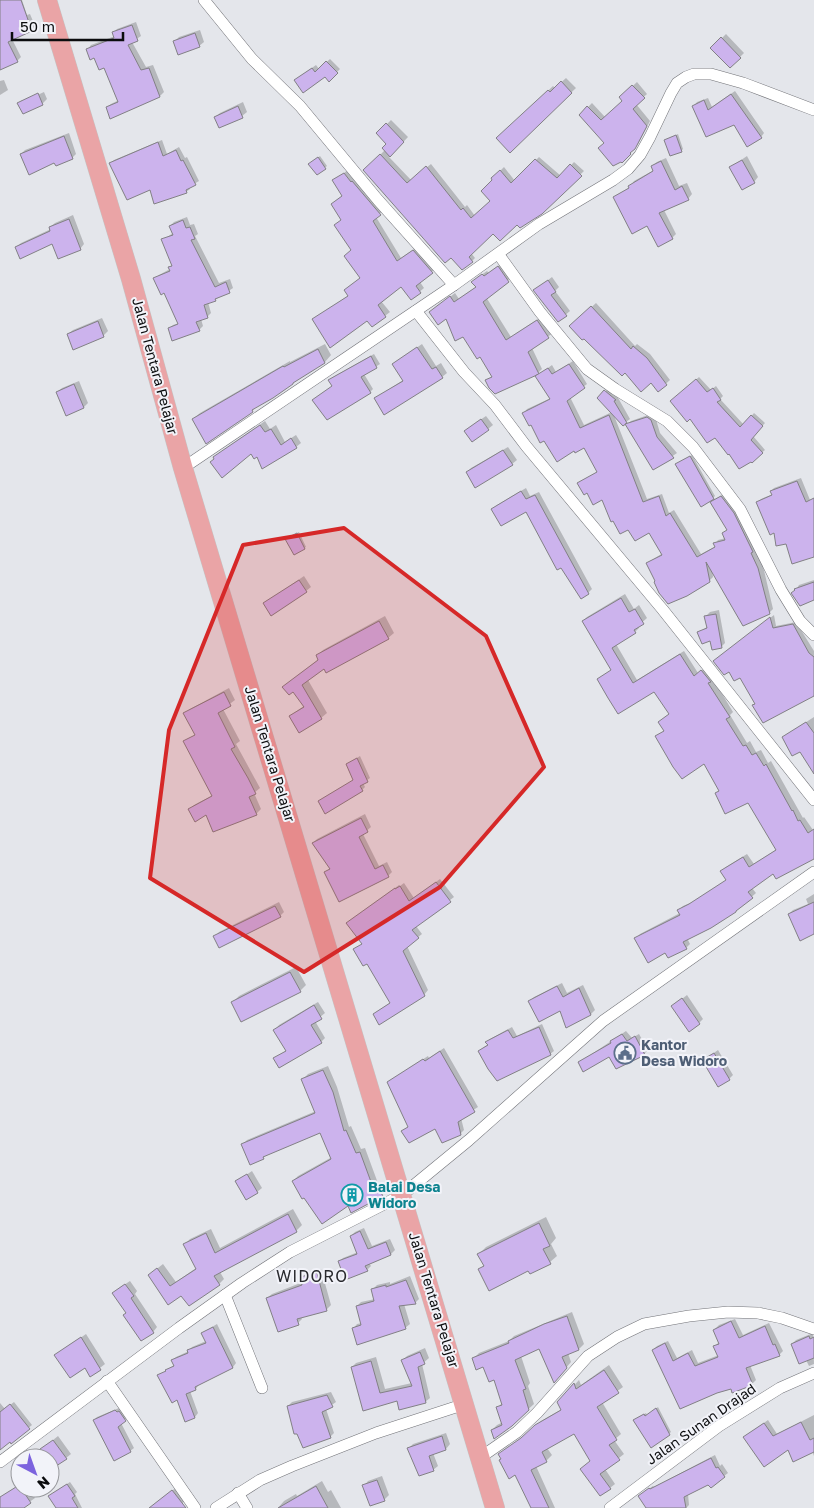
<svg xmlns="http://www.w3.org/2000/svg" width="814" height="1508" font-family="'Golos Text',sans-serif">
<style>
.shadow{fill:#0003}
.building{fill:#ccb3ed;stroke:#828085}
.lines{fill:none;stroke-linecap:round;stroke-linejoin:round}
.street-casing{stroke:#727378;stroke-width:12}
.primary-casing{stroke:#c4c5c5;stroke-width:20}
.street{stroke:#fff;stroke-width:11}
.primary{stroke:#eaa4a6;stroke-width:19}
.marked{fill:#d62828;fill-opacity:0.2;stroke:#d62828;stroke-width:4;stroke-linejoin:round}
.labels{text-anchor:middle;stroke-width:4;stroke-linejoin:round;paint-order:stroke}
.street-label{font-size:14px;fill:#0b0c0e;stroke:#f2f3f9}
.service-label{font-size:14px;font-weight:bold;fill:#4e5e75;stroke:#f2f3f9;text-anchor:start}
.culture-label{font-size:14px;font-weight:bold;fill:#0d838f;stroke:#f2f3f9;text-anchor:start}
.quarter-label{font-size:16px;letter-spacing:1px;fill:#292a2e;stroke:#f2f3f9}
</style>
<rect width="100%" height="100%" fill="#e4e6eb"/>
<!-- shadow -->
<g class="shadow">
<path d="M0,0H22L27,15L30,14L35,26L31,30L12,39L21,57L17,61L0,69Z"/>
<path d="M136,22L141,36L132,42L146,67L153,65L164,92L160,96L107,107L111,104L119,100L105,66L88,49L91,45L115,36L113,33L117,29Z"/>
<path d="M200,30L204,42L199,46L175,41L179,37Z"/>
<path d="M726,34L744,53L730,67L712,48Z"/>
<path d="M330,59L340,69L329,80L326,76L299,77L316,65L319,69Z"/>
<path d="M566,78L576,88L510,151L498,138L553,86L555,88Z"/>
<path d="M4,80L8,90L0,95V81Z"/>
<path d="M637,82L647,94L636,104L650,121L638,144L622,161L580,115L592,103L605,117L624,101L621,97Z"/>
<path d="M735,91L764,133L761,137L735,123L694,106L697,102L708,98L712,107Z"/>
<path d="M44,92L47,99L42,104L23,113L19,103L22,100V102Z"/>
<path d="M243,102L247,112L242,116L220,126L215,117L220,113Z"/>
<path d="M391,120L408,137L389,157L411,180L431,164L465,207L467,205L475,216L491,201L496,175L504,167L515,181L539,157L561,176L574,162L584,171L541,213L493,232L471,253L475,258L472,261L365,170L385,150L388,144L378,133Z"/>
<path d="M69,133L76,154L72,158L55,161L21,154L25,150Z"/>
<path d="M678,134L683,149L681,151L665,140Z"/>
<path d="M162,140L167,154L179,147L185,158L187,157L199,181L189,187L190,189L186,192L150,188L111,163L114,160Z"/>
<path d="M320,156L327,166L317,174L312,162Z"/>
<path d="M747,156L758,177L754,182L731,167Z"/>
<path d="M666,158L679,186L687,183L692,194L688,199L664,210L676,234L672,238L647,224L614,197L630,187L634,181L654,170L652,166L657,162Z"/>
<path d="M349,169L384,210L376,217L401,258L417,247L436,268L420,282L424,288L411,299L402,286L381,301L390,312L372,326L368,320L314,319L349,295L361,278L342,220L332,204L343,195L334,181Z"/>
<path d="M73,215L84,244L80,249L52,243L16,247L21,243L51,229L50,227L55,223Z"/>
<path d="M187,217L190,225L194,224L198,234L195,236L219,283L230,279L233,288L215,300L208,302L211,313L207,317L201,319L203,326L199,330L169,329L173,325L179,323L164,292L155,279L159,275L170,269V267L173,264L163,240L173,233L170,226L174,222Z"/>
<path d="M502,263L512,277L486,297L511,337L541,317L553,333L532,348L542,369L538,373L487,380L493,376L481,355L446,318L431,312L455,293L459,299L477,286V278L487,271L489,273Z"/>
<path d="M552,277L559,287L555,291L570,311L558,321L535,290Z"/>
<path d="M596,303L635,346L637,344L650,354L670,380L659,390L651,381L625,372L571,326Z"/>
<path d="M102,318L108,331L103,336L68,334L73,330Z"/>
<path d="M325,344L331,355L325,362L257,406L252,411L193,419L200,413L290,361V362Z"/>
<path d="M422,344L436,366L441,363L447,373L442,377L376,398L403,380L393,364Z"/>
<path d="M374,354L380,364L364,374L373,389L370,392L314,400L333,386L330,380L333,377Z"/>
<path d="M573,361L587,384L570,397L584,425L612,412L599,398L609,388L617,396L630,419L626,422L613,413L647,499L662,494L669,513L674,510L701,554L716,546L715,544L718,540L726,538L728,529L716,499L725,493L737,509L763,566L773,609L769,613L712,569L713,577L709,581L656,580L647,563L663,553L650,531L603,498L588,492L579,484L598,471L584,447L544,439L531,424L524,413L527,409L551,398L537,376L552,365L556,372Z"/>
<path d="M699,377L711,390L716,386L723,396L720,399L744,425L754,413L765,423L753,436L765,450L752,461L690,417L674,399Z"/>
<path d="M79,381L88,403L84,407L57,392L62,388Z"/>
<path d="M651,414L655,416L660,433L677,453L654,469L627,425L631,421Z"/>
<path d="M486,416L493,425L488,429L470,427Z"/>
<path d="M265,421L270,429L276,425L285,442L296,435L301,443L296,447L258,456L251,453L215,459V457L219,453Z"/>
<path d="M508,447L517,460L512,464L467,473L471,468Z"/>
<path d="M692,455L715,496L713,498L679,463Z"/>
<path d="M801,478L810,500L814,498V543H787L775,531L758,503L761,499L773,494L771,491L774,488Z"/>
<path d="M526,488L530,496L539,492L592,589L588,593L526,510L492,509L497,505Z"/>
<path d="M299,532L306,547L304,548L289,537Z"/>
<path d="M304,576L311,587L306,591L265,603Z"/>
<path d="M814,580V599L796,590L799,585Z"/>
<path d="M625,594L634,609L639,605L647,618L638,626L639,628L635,632L616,644L637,680L684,651L698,673L706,667L733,712L730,715L747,743L750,741L756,752L761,750L768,763L771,761L803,818L804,817L813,830L814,829V858L773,872L752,888L756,893L736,911L687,938L690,944L686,948L665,951L636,939L640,934L680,913L679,910L683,906L695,901L727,880L722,871L726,867L747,854L754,864L777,849L749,802L716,793L720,790L704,762L657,736L665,730L659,722L670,713L654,690L618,713L612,670L583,621L587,617Z"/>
<path d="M719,610L725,643L721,647L711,639L699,633L708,626L706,616L710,612Z"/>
<path d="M774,615L776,626L796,622L814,651V694L753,705L756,703L740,676L718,658Z"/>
<path d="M385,616L394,633L388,638L324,668L308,680L327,713L321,718L290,716L305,705L293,690L284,687L319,659L318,655L323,650Z"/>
<path d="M229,688L235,700L223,709L240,741L236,744L260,788L254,793L261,809L256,814H207L190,810L194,805L213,795L185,742L196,734L185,714L190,709Z"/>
<path d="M814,717V771L801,750L783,737Z"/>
<path d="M360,756L370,778L363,783L365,787L362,790L354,780L347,764Z"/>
<path d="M365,814L371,827L363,834L379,866L387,862L392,872L388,876L339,901L325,873L330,868L313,843L317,839Z"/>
<path d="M440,879L454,897L416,926L422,934L407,946L428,990L424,995L374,1014L391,1002L368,962L355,949L363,943L352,920L399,885L400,886L404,883L414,898Z"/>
<path d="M814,894V931L789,914L793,910L808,904L806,899Z"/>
<path d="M279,902L284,912L280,916L215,937L219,932Z"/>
<path d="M296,967L306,985L300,991L233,1002L239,996Z"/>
<path d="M562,983L567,993L583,985L595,1010L591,1014L567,1026L561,1010L530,1001L534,997Z"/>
<path d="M687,995L703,1019L699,1023L673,1006Z"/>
<path d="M318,1002L325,1013L315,1021L325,1038L321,1042L275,1058L287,1050L275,1030L279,1025Z"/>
<path d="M542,1024L554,1051L550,1054L479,1051L488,1044L487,1042L490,1039L512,1027L517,1036Z"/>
<path d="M626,1031L632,1038L639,1034L648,1050L644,1054L617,1068L609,1056L580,1062Z"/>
<path d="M444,1048L478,1107L461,1118L464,1130L460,1134L436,1127L402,1131L409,1126L388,1082L428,1056L429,1058Z"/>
<path d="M718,1050L733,1075L729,1079L704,1060Z"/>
<path d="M328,1066L337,1087L349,1127L351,1126L361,1149L365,1148L379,1186L382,1184L387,1190L382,1195L349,1204L293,1181L298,1176L332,1157L320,1131L267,1154L263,1158L251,1163L242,1145L247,1140L316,1111L303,1079L308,1074Z"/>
<path d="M252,1171L262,1188L257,1192L236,1182Z"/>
<path d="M293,1209L302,1225L296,1231L220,1272L224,1279L219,1284L182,1294L149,1275L163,1264L176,1282L196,1268L185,1244L190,1239L211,1229L220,1248Z"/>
<path d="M546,1217L556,1238L551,1244L557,1256L550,1262L529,1269H480L484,1265L479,1254L486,1247Z"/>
<path d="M364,1228L372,1246L390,1239L395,1250L391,1254L369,1263L371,1266L367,1270L339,1262L343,1258L358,1252L351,1236L355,1232Z"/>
<path d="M321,1269L331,1305L326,1310L301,1317L302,1319L298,1323L267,1298L272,1294L303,1282L302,1278L306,1273Z"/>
<path d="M410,1276L419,1299L415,1303L404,1304L410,1324L405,1328L353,1329L357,1324L362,1323L357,1306L361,1302L375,1299L372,1290L377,1285L390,1282V1284Z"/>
<path d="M130,1281L137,1291L135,1294L157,1327L153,1332L127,1313L118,1289Z"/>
<path d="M572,1312L584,1344L579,1349L568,1353L571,1362L559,1376L539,1347L521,1356L530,1383L528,1386L534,1404L511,1425L492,1430L497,1425L503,1422L498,1407L503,1402L495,1379L483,1366L473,1359L479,1353L509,1341L514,1336Z"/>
<path d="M735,1319L743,1335L769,1323L783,1351L779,1355L750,1365L756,1380L752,1384L717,1392L653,1350L657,1346L668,1341L677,1358L692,1350L698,1363L719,1355L715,1346L719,1342L714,1330L719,1325Z"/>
<path d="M217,1324L236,1363L233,1367L199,1384L196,1389L190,1391L198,1413L195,1417L186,1420L177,1399L159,1376L174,1365L172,1361L176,1357L189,1351L192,1347L206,1341L202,1333Z"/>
<path d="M813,1333L814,1364L809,1366L806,1360L792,1344L796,1340Z"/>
<path d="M86,1334L105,1364L91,1375L85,1366L56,1355Z"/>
<path d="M425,1348L429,1358L422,1364L430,1398L425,1402L398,1399L364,1409L352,1367L356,1363L376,1357L385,1389L412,1383L403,1360L407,1356Z"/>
<path d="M609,1365L623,1387L602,1402L621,1434L614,1440L624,1454L605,1469L615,1484L601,1495L592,1461L575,1432L547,1448L552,1455L547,1460L536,1466L555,1508H532L528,1433L541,1421L562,1409L558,1403L579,1380L581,1385Z"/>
<path d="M331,1392L336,1402L326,1409L334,1433L330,1437L288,1406L292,1402Z"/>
<path d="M14,1402L32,1425L11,1442L10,1440L0,1448V1403L5,1409Z"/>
<path d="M658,1407L671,1432L652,1446L637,1418L646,1413L647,1415Z"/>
<path d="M119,1408L128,1417L121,1423L134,1448L130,1451L94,1420L97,1417Z"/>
<path d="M814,1415V1456L812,1451L788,1448L748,1434L768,1420L777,1434Z"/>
<path d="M446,1433L450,1444L446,1449L433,1453L438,1466L433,1470L409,1448L413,1444Z"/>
<path d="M58,1436L71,1454L66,1458L50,1461V1458H48L42,1449Z"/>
<path d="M715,1455L720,1466L722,1464L728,1473L724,1476L688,1494L689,1505L686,1508H645L647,1507L643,1493L653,1486L654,1487Z"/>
<path d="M382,1476L389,1495L384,1500L364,1486L368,1481Z"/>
<path d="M322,1481L328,1492L331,1490L341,1508H278L284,1501L296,1494L297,1496Z"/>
<path d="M70,1482L77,1492L75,1494L82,1508H61L53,1493Z"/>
<path d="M20,1484V1488H28L35,1498L21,1508H0V1498Z"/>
<path d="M177,1487L187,1499L177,1508H162V1498Z"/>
</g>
<!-- building -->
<g class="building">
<path d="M0,0H21L32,31L8,42L18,62L0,70Z"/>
<path d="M132,25L138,41L128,45L141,70L149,68L160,97L110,119L106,107L118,102L104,68L99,70L94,58L90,60L86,49L114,38L112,32Z"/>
<path d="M195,33L200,47L178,55L173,41Z"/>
<path d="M721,37L741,58L730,68L710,48Z"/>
<path d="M326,61L338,73L329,82L325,77L303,93L294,80L312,68L315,72Z"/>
<path d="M561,81L572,93L510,153L496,138L548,90L550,92Z"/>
<path d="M632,85L645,98L633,109L647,126L635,149L630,153L631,154L622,163L621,162L613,166L598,148L604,143L579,115L587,106L601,120L622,101L619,97Z"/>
<path d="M38,93L43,105L23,114L17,103Z"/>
<path d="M731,94L762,138L747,147L734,125L706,137L692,106L704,100L708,110Z"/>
<path d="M238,106L243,118L219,128L214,117Z"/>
<path d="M386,123L404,142L390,157L382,148L386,144L376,133Z"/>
<path d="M676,135L682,152L670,156L664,140Z"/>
<path d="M64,136L73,159L56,166L54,163L29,175L20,154Z"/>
<path d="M158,142L163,156L176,150L181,161L183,160L196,185L186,190L187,193L154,204L150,190L127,200L109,163Z"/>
<path d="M380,154L407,183L426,166L461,210L463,208L471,218L490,201L481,191L492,180L491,178L500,170L511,183L535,159L557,178L570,164L582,176L542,214L520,228L517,225L500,241L493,234L469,257L473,262L462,270L451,258L445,263L363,170Z"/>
<path d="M318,157L326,169L317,175L308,164Z"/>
<path d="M742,160L755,183L742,190L729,167Z"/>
<path d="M661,161L675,190L682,186L689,200L659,213L673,239L658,247L647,226L632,234L613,197L629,188L628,186L653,171L651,166Z"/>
<path d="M344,173L351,182L352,181L381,215L373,221L397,261L413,250L433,273L416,286L421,293L411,300L401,287L378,305L386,317L372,327L367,321L330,348L312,319L348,296L344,290L360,278L344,256L351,250L334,225L341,220L331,204L342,196L332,180Z"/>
<path d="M69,219L81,250L58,259L52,244L20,259L15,247L50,231L49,227Z"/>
<path d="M183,220L186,228L190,227L195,239L191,240L215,287L226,282L230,293L215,299L216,301L204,305L208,318L196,322L200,331L172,341L168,328L178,324L164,293L161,295L153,278L170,271L168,267L172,266L161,239L173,235L169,226Z"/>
<path d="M498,266L509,282L483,302L506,340L537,320L549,338L528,352L539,374L495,394L489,388L485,380L492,377L480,357L477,359L463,337L455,341L446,319L438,325L429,312L450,296L454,302L476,287L471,282L482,274L484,276Z"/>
<path d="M548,280L556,292L551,295L567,316L558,322L533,290Z"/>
<path d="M591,306L631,349L633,346L647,358L667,385L658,392L651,383L641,392L625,373L622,376L584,339L582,340L569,326Z"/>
<path d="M98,321L104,337L73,350L67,334Z"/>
<path d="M417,347L432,369L436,367L443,378L384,415L374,398L403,381L392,364Z"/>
<path d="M318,349L325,363L293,383V384L273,398L252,410L253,412L206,444L192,419L283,366L284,367Z"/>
<path d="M371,356L377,368L361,377L371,393L327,420L312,400L332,386L328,380Z"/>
<path d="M569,364L585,388L567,401L580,428L609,415L643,502L659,496L666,516L670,513L697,557L715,547L713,543L725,540L722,533L727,530L710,502L721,496L734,513L753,552L751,553L758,568L770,614L743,626L706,562L710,582L687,596L668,604L659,593L654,582L655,581L646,563L662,555L649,533L635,541L628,530L620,534L613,521L611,522L602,500L593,505L587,493L584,495L577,483L597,472L584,448L575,453L574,451L557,462L544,441L540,443L531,425L529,426L522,413L550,399L535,376L548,368L552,374Z"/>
<path d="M696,379L707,392L713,388L721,400L717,402L740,427L751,415L763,426L751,440L763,453L752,463L751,462L739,469L729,454L728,455L715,438L707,443L690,419L687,422L670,401Z"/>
<path d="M74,384L84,408L66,416L56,392Z"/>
<path d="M604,390L616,400L614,401L627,423L623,426L597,398Z"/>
<path d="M647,417L651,420L657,437L674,458L653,470L625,424Z"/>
<path d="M481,419L489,430L472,442L464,431Z"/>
<path d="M260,425L265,432L271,429L281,445L291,438L297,448L262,469L257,457L254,459L251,454L222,478L210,462L214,459L213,457Z"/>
<path d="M503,450L513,465L475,488L466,472Z"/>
<path d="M690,456L714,499L701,507L675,464Z"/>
<path d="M797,481L806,502L814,498V557L792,564L786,544L776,546L774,533L770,535L756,502L772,495L770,491Z"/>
<path d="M521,491L526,499L535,495L589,594L581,599L561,568L557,570L526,512L501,526L491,509Z"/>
<path d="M297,533L305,549L294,555L285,539Z"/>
<path d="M299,580L307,592L271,616L263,603Z"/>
<path d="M814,582V600L800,606L791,593L795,590L794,589Z"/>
<path d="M621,598L629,612L635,609L644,624L634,630L636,633L612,648L633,683L680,654L694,676L701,670L711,682L708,683L730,717L726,719L743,746L746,745L752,755L756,753L764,766L766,764L792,811L793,810L798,821L800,820L808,833L814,829V859L776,879L773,874L748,892L753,898L736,911V912L711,928L683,942L687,949L668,958L665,953L648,963L634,938L680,915L677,910L689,904L726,880L720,871L743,857L749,867L776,850L748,803L725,814L715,793L719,791L704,764L682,779L673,767L655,736L664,731L658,722L669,714L654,692L618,714L608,698L597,679L611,670L582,621Z"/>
<path d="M716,614L722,648L712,650L710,641L702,644L697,632L707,628L704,616Z"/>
<path d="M770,617L773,628L793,624L809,653L814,657V696L763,723L752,705L755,704L740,678L734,681L729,672L724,675L713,661Z"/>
<path d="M379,621L389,639L326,673L324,669L302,685L322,719L299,733L289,716L304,707L293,692L289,695L282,687L318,660L316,655Z"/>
<path d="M224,692L231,706L218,713L235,747L231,749L248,778L256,794L249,797L257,815L213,832L206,815L195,822L188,809L212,796L183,741L195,735L183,713Z"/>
<path d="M806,722L814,733V774L800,752L792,756L782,737Z"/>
<path d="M357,758L368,782L360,786L363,791L325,814L318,801L353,780L346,764Z"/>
<path d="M361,818L368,832L359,837L375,869L383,865L389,877L339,902L324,872L330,869L312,843Z"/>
<path d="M436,882L451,902L412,930L419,938L403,951L425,996L379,1025L373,1014L390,1003L367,964L363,966L353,949L362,944L346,923L395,888V889L400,886L409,901Z"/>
<path d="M814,902V934L800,941L788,914Z"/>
<path d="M275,906L281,917L219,948L213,936Z"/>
<path d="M290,972L301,992L241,1022L231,1002Z"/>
<path d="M557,986L563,997L579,988L591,1015L566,1028L560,1011L539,1022L528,1001Z"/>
<path d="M682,998L700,1024L689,1032L671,1006Z"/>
<path d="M314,1005L322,1019L311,1025L322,1043L279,1068L273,1058L286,1051L273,1030Z"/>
<path d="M539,1027L551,1055L497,1081L488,1069L478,1051L488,1045L485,1042L508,1030L513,1038Z"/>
<path d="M622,1034L627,1041L635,1036L645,1055L616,1069L609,1057L583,1072L578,1062L611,1043L610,1041Z"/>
<path d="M440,1051L475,1112L458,1122L461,1135L442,1143L435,1129L409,1143L401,1131L408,1127L387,1082L423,1059L425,1061Z"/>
<path d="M714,1053L730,1080L718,1087L702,1060Z"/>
<path d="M323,1070L333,1092L344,1131L346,1130L356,1153L360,1152L374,1190L377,1187L383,1196L351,1213L348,1206L322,1224L304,1198L302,1199L292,1181L331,1159L320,1133L263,1157L264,1159L250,1165L241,1144L315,1113L301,1079Z"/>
<path d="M247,1174L258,1193L246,1200L235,1181Z"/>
<path d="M288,1214L297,1232L214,1276L220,1285L189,1306L181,1296L168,1305L148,1275L157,1268L170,1286L196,1269L183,1244L206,1233L215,1253Z"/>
<path d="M539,1223L550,1246L543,1249L551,1264L530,1274L528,1271L489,1291L478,1269L484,1266L477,1254Z"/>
<path d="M360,1231L368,1249L386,1242L391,1255L365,1266L368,1271L345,1280L338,1261L357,1254L350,1236Z"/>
<path d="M317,1273L327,1311L297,1319L299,1325L278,1332L266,1298L302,1285L300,1277Z"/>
<path d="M406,1280L416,1304L399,1306L406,1329L357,1345L352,1328L361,1325L356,1306L374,1301L371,1289L386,1285V1287Z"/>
<path d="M125,1284L134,1296L131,1298L154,1333L141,1341L123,1315L126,1313L112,1293Z"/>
<path d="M567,1316L579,1350L562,1357L567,1368L554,1383L539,1349L515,1360L526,1389L523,1390L529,1410L512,1426L494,1439L491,1430L502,1425L496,1407L502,1405L494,1380L489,1382L483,1367L476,1370L472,1358L509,1343L508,1341L544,1324Z"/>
<path d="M731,1321L739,1338L765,1326L773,1345L775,1344L780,1356L746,1368L753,1385L732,1393L731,1389L717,1393L680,1409L652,1350L665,1343L673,1361L688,1353L695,1366L718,1357L713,1346L719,1344L713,1330Z"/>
<path d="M213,1327L233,1368L195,1387L196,1390L186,1394L195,1418L185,1422L177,1400L172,1403L157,1375L166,1371L165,1370L174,1366L171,1360L188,1353L187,1350L206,1343L201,1333Z"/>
<path d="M809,1336L810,1339L814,1337V1358L799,1364L791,1344Z"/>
<path d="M81,1337L101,1370L90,1377L85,1368L70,1378L54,1355Z"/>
<path d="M420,1352L425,1364L418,1367L426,1403L399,1410L397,1401L363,1411L351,1367L371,1361L380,1393L412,1386L401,1360Z"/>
<path d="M604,1370L619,1393L597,1407L617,1440L609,1445L620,1460L600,1474L611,1489L600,1496L580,1469L590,1461L574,1434L542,1452L547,1462L531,1470L549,1508H531L515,1475L509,1479L499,1460L501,1459L498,1454L521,1438L535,1425L561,1410L557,1402L574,1383L576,1389Z"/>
<path d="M327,1395L333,1407L322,1412L331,1438L303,1448L297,1434H294L287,1406Z"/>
<path d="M10,1404L30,1429L11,1444L10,1442L0,1450V1412Z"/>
<path d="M656,1408L670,1435L651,1448L633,1420L644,1414L645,1416Z"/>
<path d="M115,1410L117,1412L119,1411L126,1421L118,1427L131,1452L114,1461L93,1420Z"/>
<path d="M801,1422L810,1440L814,1438V1452L793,1462L788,1450L764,1467L743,1437L764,1423L773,1436Z"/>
<path d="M442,1436L446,1450L429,1456L434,1471L419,1476L407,1448Z"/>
<path d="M53,1440L67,1459L53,1468L50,1463V1458H46L40,1449Z"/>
<path d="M711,1458L716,1468L718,1467L725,1477L711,1488L708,1485L684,1497L686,1508H646L638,1496L649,1488L650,1489Z"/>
<path d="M377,1480L385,1501L370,1506L362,1485Z"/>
<path d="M67,1484L75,1496L72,1498L78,1508H56L48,1496Z"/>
<path d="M316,1486L328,1508H278Z"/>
<path d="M16,1487L21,1488L31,1503L24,1508H0V1497Z"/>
<path d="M172,1490L186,1508H149Z"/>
</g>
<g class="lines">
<!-- street casing -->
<g class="street-casing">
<g id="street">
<path d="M204,0L252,59L300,106L378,200L454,285"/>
<path d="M499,255L540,312L587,369L615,389L667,421L693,447L740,509L781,590L800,621L814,635"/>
<path d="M416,311L464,372L495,405L526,446L663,610L814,800"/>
<path d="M183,468L454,285L539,224L613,180L628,169L640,155L650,137L671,93L677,83L686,77L694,74H711L743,83L814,110"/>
<path d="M225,1295L262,1388"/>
<path d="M107,1381L195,1508"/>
<path d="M481,1457L517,1432L537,1413L588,1356L617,1337L644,1324L689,1316L728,1312L758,1313L782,1318L814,1329"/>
<path d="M0,1462L179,1328L242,1283L290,1252L402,1195L469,1140L603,1021L814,872"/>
<path d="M238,1493L247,1508"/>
<path d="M216,1508L260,1480L292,1466L376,1433L465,1404"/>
<path d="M610,1508L719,1426L780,1388L814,1373"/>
</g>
</g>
<!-- primary casing -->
<g class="primary-casing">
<path id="primary" d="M47,0L131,279L183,468L495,1508"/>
</g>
<!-- street -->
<use href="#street" class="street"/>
<!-- primary -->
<use href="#primary" class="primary"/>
</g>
<!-- marked area -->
<path class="marked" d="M344,528L486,636L544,767L440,887L304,972L150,878L169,730L243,545Z"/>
<!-- icons -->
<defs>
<g id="civic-ring" transform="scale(1.125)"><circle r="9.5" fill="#f2f3f9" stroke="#5c6f8a" stroke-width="1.5"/><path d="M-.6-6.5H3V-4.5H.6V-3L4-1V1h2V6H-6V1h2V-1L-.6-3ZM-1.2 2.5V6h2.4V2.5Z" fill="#5c6f8a"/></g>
<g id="building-ring" transform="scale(1.125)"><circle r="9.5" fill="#f2f3f9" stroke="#0f9aa8" stroke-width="1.5"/><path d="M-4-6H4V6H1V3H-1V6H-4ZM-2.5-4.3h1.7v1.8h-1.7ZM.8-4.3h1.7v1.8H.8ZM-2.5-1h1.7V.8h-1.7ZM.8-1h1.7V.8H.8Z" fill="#0f9aa8"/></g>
</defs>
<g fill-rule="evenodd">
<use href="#civic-ring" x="625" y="1053"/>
<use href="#building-ring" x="352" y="1195"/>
</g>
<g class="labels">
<!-- street labels -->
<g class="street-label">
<text transform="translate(155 366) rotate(75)" y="5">Jalan Tentara Pelajar</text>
<text transform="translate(270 754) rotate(73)" y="5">Jalan Tentara Pelajar</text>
<text transform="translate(434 1300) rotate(73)" y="5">Jalan Tentara Pelajar</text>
<text transform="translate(701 1424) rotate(-35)" y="5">Jalan Sunan Drajad</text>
</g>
<!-- service labels -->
<g class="service-label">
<text x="641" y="1050">Kantor<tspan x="641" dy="16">Desa Widoro</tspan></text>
</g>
<!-- culture labels -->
<g class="culture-label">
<text x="368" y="1192">Balai Desa<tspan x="368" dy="16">Widoro</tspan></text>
</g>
<!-- quarter labels -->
<g class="quarter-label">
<text x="312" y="1282">WIDORO</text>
</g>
</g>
<!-- north arrow -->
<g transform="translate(35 1473) rotate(139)"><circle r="24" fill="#f2f3f9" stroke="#96979b"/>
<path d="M0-4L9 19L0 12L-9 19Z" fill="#7c63de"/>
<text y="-8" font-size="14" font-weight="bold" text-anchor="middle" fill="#0b0c0e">N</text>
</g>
<!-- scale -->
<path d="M12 32v8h111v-8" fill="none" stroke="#0b0c0e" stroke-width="2.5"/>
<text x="20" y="32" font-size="15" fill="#0b0c0e" stroke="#f2f3f9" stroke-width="4" paint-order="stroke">50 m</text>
</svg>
